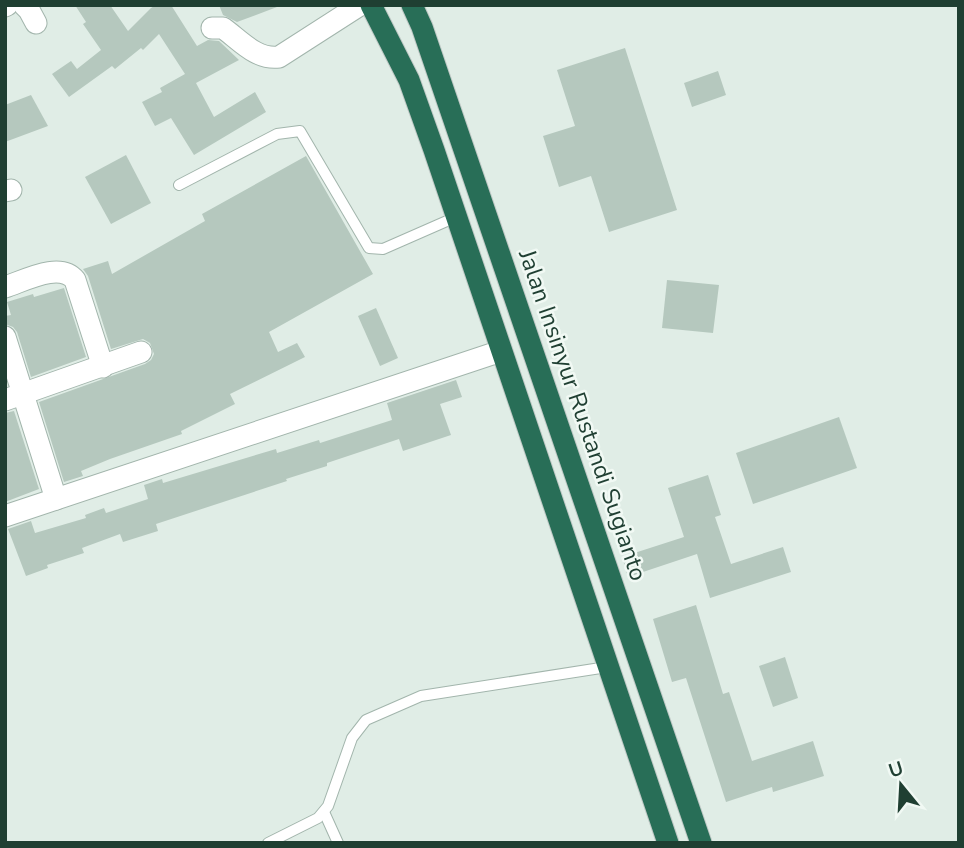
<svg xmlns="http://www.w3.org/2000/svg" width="964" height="848" font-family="'Nunito Sans',sans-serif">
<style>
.building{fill:#b5c8be}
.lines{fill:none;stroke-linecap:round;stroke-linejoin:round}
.lane-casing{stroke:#a2b5ac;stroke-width:12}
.street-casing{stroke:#a2b5ac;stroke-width:23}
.highway-casing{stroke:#c0c9c6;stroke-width:23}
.lane{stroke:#fff;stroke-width:10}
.street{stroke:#fff;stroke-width:21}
.highway{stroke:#286e57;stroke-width:21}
.labels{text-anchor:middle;stroke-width:5;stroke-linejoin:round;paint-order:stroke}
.street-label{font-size:24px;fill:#1f3f32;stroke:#f1f9f4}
</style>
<rect width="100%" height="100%" fill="#e0ede6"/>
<!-- building -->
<g class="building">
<path d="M75,5H110L128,31L151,8L156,5H171L197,46L208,40L219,41L239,60L196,83L214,117L255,92L266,112L194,155L171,118L155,126L142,102L162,92L160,88L185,74L159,34L143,50L141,48L115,69L112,66L69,97L52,74L71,61L77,69L101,50L83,24L86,22Z"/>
<path d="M219,5H277V7L237,22L223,15Z"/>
<path d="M625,48L677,210L609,232L591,176L559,187L543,136L575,126L557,70Z"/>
<path d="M718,71L726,95L692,107L684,83Z"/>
<path d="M31,95L48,126L5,142V105Z"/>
<path d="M126,155L151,203L111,224L85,177Z"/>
<path d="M306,156L373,274L269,332L278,352L297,343L305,357L230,394L235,404L181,431L182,434L110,459L81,471L83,476L64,482L39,402L145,364L151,360L154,354L150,343L143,339L111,349L88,276L83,269L108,261L112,274L205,221L202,214Z"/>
<path d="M667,280L719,285L713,333L662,328Z"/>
<path d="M64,288L86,357L31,377L17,332L13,327L5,324V316L11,315L7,302L33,294L34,297Z"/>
<path d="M376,308L398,358L380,366L358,316Z"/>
<path d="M456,380L462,397L440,404L451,435L403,451L399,439L327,463V466L286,479L287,481L156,524L158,531L123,542L120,534L82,548L84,553L47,565L48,568L26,576L8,529L31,521L35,533L86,518L85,515L104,508L106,513L148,499L144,485L162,479L163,483L276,449L277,453L319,440L320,443L392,420L387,403Z"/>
<path d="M14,411L39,489L5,502V413Z"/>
<path d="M839,417L857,468L753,504L736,453Z"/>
<path d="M708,475L721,515L715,517L731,564L783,547L791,572L710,598L697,554L628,577L622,557L684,537L668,488Z"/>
<path d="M696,605L723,694L729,692L752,761L813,741L824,776L773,792L772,787L726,802L686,678L672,682L653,619Z"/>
<path d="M785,657L798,698L773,707L759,666Z"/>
</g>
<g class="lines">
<!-- lane casing -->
<g class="lane-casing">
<g id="lane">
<path d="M179,185L277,134L300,131L369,248L383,249L456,217"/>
<path d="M324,812L338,843"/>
<path d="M268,843L318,818L328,806L352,738L366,720L421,696L607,667"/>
</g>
</g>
<!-- street casing -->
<g class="street-casing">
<g id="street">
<path d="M24,5L29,10L36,23"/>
<path d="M5,6L7,5"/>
<path d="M212,28H223C240,40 256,60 279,57L360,5"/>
<path d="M5,191L11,190"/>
<path d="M5,287C24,281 60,261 75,280L103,367"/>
<path d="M5,337L56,499"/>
<path d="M5,400L141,352"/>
<path d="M5,516L501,351"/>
</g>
</g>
<!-- highway casing -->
<g class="highway-casing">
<g id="highway">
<path d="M371,5L409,80L434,150L668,843"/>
<path d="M412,5L422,27L701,843"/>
</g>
</g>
<!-- lane -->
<use href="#lane" class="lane"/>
<!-- street -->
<use href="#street" class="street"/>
<!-- highway -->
<use href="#highway" class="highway"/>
</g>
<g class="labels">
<!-- street labels -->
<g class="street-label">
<text transform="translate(583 415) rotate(71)" y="8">Jalan Insinyur Rustandi Sugianto</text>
</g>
</g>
<!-- border -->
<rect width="964" height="848" fill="none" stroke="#1f3f32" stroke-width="14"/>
<!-- north arrow -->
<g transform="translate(901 785) rotate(342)" stroke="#f1f9f4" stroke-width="5" paint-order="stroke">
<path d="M0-5L12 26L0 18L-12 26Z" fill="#1f3f32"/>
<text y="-10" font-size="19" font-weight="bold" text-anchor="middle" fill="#1f3f32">U</text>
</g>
</svg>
